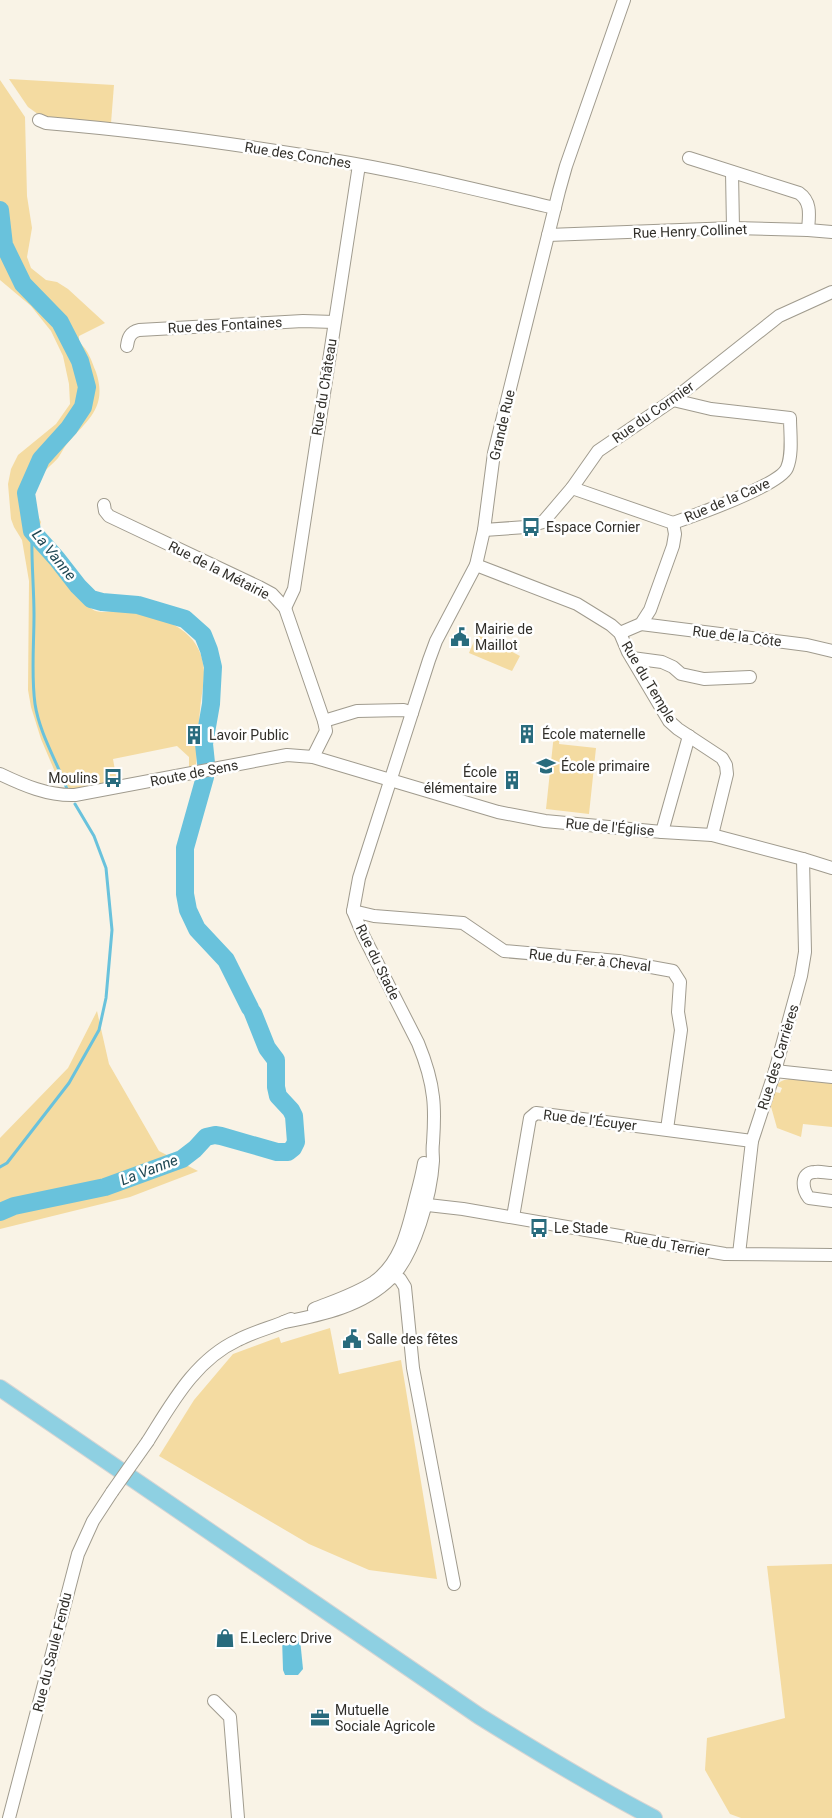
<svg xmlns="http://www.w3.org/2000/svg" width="832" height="1818" font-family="Roboto,sans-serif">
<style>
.green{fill:#f4dba1}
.water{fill:#69c2dc}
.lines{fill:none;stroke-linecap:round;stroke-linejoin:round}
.stream{stroke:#69c2dc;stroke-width:3}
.river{stroke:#69c2dc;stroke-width:18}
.minor-casing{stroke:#a09b8e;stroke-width:14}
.major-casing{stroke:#d6d5d4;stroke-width:18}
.minor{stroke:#fff;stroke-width:12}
.major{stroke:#8ed0e2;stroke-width:16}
.minor-bridge-casing{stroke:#a09b8e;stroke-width:14;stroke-linecap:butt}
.minor-bridge{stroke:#fff;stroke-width:12}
.labels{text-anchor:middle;stroke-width:5;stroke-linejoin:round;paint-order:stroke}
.street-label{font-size:14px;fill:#312f2a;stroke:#fff}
.poi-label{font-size:14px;fill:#312f2a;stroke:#fff;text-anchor:start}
.water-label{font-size:15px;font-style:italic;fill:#1e4652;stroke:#fff}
</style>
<rect width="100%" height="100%" fill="#f9f3e6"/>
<!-- green -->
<g class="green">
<path d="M9,79L114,85L111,123L42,117L28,107Z"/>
<path d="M0,80L25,117L27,196L32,228L27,257L31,268L46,280L57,282L68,289L105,323L79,336V342C89,351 91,360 96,372C108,408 87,420 66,445C63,449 61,454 58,458C54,463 48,467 44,472C32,486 32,506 41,522L35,543C52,564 70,594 92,609C100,615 112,610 121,610C129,611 137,613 144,614C175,621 203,637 204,672C204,684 201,698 200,710C198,729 197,748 196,767L189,768V757L177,746L113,759L117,782L73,791L58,779L41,739L31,707L28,690L29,581L22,540L14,527L11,519L8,484L11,469L18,455L56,424L70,404L69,384L63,356L51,331L31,306L0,280Z"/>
<path d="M477,634L520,656L512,671L469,653Z"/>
<path d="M554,734L560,735L559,744L596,748L589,814L546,809Z"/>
<path d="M97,1011L109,1064L159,1151L198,1171L130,1197L0,1229V1138L68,1068Z"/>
<path d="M789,1079L832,1083V1127L803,1124L801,1137L777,1128L770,1103L775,1092L780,1093L782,1088L777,1086C779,1081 784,1080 789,1079Z"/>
<path d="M330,1328L339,1374L401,1360L437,1579L369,1570L309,1544L159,1456L194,1400L233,1354L279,1337L281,1343Z"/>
<path d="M832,1564V1818H741L730,1814L705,1770L707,1738L785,1718L767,1566Z"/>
</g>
<!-- water -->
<path class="water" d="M293,1633L299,1636L300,1639L303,1669L298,1675H285L283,1670L282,1638Z"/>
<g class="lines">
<!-- stream -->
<g class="stream">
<path d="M32,531C31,559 34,587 34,615C34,645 31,675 35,704C39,730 53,755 63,779"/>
<path d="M64,782L68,791"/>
<path d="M0,1167L7,1163L69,1083L99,1030L106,998L112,930L106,868L94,836L75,804"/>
</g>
<!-- river -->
<g class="river">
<path d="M0,210L4,245L23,284L60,322L80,361L87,387L83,407L69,428L41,459L26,493L32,531L57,559L78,586L91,599L102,602L138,605L185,619L203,635L209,650L213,667L211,704L204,744L206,763"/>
<path d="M205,777L185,848V894L188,910L197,929L226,960L250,1008"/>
<path d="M0,1212L14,1206L105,1187L182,1159L195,1149L206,1137L215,1135L221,1136L277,1152H288L293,1148L296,1142L294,1116L291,1110L278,1096L276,1087V1060L267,1048L253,1013"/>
</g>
<!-- minor casing -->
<g class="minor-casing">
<g id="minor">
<path d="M39,120L46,123C142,131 237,144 332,160C407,172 481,191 555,208"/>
<path d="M689,158L799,193C812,202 809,216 808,230"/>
<path d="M732,172L733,228"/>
<path d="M548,235L733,228L808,230L832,232"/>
<path d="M127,346C128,338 130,332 139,330L303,321L334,322"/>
<path d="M572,488L673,523L675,534L673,546L650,610L641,624L620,633"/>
<path d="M104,505L105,511L109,516L259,587L272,594L285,608L324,721L326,731L313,757"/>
<path d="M673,523C693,516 780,485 787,468C793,454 790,433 790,418L711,409L673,400"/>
<path d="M484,530L526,527L543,522L572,488L598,451L673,400L779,316L832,292"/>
<path d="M476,565L577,604L611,625L620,633L628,652L669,721L678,729L722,758L726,765L727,774L712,835"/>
<path d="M285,608L294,589L359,165"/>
<path d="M641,624L807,645L832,651"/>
<path d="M632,658L662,662L673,667L681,674L704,679L750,677"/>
<path d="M324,721L357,711L404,710L412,713"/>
<path d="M0,774C23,785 48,796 75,795L287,755L313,757L498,812L545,821L662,832L712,835L803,859L832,868"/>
<path d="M662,832L689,736"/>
<path d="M353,911L374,916L463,923L504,951L618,961L673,971L680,982L678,1012L681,1030L667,1129"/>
<path d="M775,1071L832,1077"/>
<path d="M832,1173C826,1173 820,1171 815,1172C800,1172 802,1189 809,1198L832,1201"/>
<path d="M419,1204L463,1209L725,1254L832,1255"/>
<path d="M513,1217L530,1118L536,1113L752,1141"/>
<path d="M739,1254L752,1141L775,1071L801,976L805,952L803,859"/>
<path d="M393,1276L400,1279L405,1287L413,1368L454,1584"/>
<path d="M314,1309C334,1301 356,1294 374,1282C402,1262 408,1228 416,1197C419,1186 422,1175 424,1163"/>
<path d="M284,1322C322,1315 363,1306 391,1278C415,1254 431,1194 433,1161C433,1155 432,1149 433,1143C434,1127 435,1113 433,1097C431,1078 425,1060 418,1043L363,935L353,911L359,878L429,660L436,641L476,565L484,530L494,453L559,191L566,166L624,0"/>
<path d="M148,1441C172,1403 195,1360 238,1340C255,1331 274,1327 291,1319"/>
<path d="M214,1701L230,1717L238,1818"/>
<path d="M9,1818L78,1554L93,1521L112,1492"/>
</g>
</g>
<!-- major casing -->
<g class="major-casing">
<path id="major" d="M0,1388L479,1716C537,1752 594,1787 654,1818"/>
</g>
<!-- minor -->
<use href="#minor" class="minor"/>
<!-- major -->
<use href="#major" class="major"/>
<!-- minor-bridge casing -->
<g class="minor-bridge-casing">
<path id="minor-bridge" d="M112,1492L148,1441"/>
</g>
<!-- minor-bridge -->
<use href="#minor-bridge" class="minor-bridge"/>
</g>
<!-- icons -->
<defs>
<g id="bus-bare" transform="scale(1.5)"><path d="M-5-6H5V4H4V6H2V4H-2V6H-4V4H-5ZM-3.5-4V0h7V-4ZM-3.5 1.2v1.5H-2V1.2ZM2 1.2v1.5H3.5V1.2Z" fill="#286b7d" stroke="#fff" stroke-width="2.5" paint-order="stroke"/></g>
<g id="civic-bare" transform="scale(1.5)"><path d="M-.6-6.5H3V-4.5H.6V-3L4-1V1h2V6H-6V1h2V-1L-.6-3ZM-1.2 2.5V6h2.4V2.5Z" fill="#286b7d" stroke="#fff" stroke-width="2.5" paint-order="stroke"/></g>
<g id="building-bare" transform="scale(1.5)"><path d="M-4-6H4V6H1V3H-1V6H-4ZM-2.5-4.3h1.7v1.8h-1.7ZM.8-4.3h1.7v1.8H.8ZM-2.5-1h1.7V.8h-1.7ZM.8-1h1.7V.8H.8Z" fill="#286b7d" stroke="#fff" stroke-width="2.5" paint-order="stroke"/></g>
<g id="school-bare" transform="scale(1.5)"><path d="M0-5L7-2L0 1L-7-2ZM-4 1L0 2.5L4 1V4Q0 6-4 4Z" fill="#286b7d" stroke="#fff" stroke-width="2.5" paint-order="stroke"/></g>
<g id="shop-bare" transform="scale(1.5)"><path d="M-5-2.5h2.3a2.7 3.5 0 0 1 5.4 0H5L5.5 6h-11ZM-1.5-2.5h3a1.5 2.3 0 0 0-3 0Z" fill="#286b7d" stroke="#fff" stroke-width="2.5" paint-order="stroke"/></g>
<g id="office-bare" transform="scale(1.5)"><path d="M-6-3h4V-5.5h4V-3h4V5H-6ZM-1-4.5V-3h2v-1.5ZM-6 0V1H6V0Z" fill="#286b7d" stroke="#fff" stroke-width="2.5" paint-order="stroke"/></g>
</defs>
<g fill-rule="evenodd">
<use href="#bus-bare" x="531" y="527"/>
<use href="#civic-bare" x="460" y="637"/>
<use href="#building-bare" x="527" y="734"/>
<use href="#building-bare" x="194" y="735"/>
<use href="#school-bare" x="546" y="766"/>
<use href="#bus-bare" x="113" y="778"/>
<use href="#building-bare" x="512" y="780"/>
<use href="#bus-bare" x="539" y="1228"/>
<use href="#civic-bare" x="352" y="1339"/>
<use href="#shop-bare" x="225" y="1638"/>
<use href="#office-bare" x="320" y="1718"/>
</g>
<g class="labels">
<!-- street labels -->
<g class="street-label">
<text transform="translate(298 155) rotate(9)" y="5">Rue des Conches</text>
<text transform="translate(690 231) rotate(-2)" y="5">Rue Henry Collinet</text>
<text transform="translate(225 325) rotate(-3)" y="5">Rue des Fontaines</text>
<text transform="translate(324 387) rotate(-81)" y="5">Rue du Château</text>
<text transform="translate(653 412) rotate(-35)" y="5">Rue du Cormier</text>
<text transform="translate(502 425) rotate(-77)" y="5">Grande Rue</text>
<text transform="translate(727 500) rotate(-23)" y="5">Rue de la Cave</text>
<text transform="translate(219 570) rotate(27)" y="5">Rue de la Métairie</text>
<text transform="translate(737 636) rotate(7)" y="5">Rue de la Côte</text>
<text transform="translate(649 682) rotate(59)" y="5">Rue du Temple</text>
<text transform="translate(194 773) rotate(-11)" y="5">Route de Sens</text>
<text transform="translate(610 827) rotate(5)" y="5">Rue de l'Église</text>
<text transform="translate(590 960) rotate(6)" y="5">Rue du Fer à Cheval</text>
<text transform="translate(378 962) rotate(64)" y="5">Rue du Stade</text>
<text transform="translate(778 1057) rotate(-73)" y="5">Rue des Carrières</text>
<text transform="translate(590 1120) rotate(7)" y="5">Rue de l’Écuyer</text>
<text transform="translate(667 1244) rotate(10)" y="5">Rue du Terrier</text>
<text transform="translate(52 1652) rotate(-76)" y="5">Rue du Saule Fendu</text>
</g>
<!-- poi labels -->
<g class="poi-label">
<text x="546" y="532">Espace Cornier</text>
<text x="475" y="634">Mairie de<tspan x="475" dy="16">Maillot</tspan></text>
<text x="542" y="739">École maternelle</text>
<text x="209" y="740">Lavoir Public</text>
<text x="561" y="771">École primaire</text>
<text x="497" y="777" text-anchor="end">École<tspan x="497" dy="16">élémentaire</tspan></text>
<text x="98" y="783" text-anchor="end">Moulins</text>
<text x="554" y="1233">Le Stade</text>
<text x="367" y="1344">Salle des fêtes</text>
<text x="240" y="1643">E.Leclerc Drive</text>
<text x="335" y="1715">Mutuelle<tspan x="335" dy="16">Sociale Agricole</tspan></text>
</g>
<!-- water labels -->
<g class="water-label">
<text transform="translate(54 555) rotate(51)" y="5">La Vanne</text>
<text transform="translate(149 1170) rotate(-21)" y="5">La Vanne</text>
</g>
</g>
</svg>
